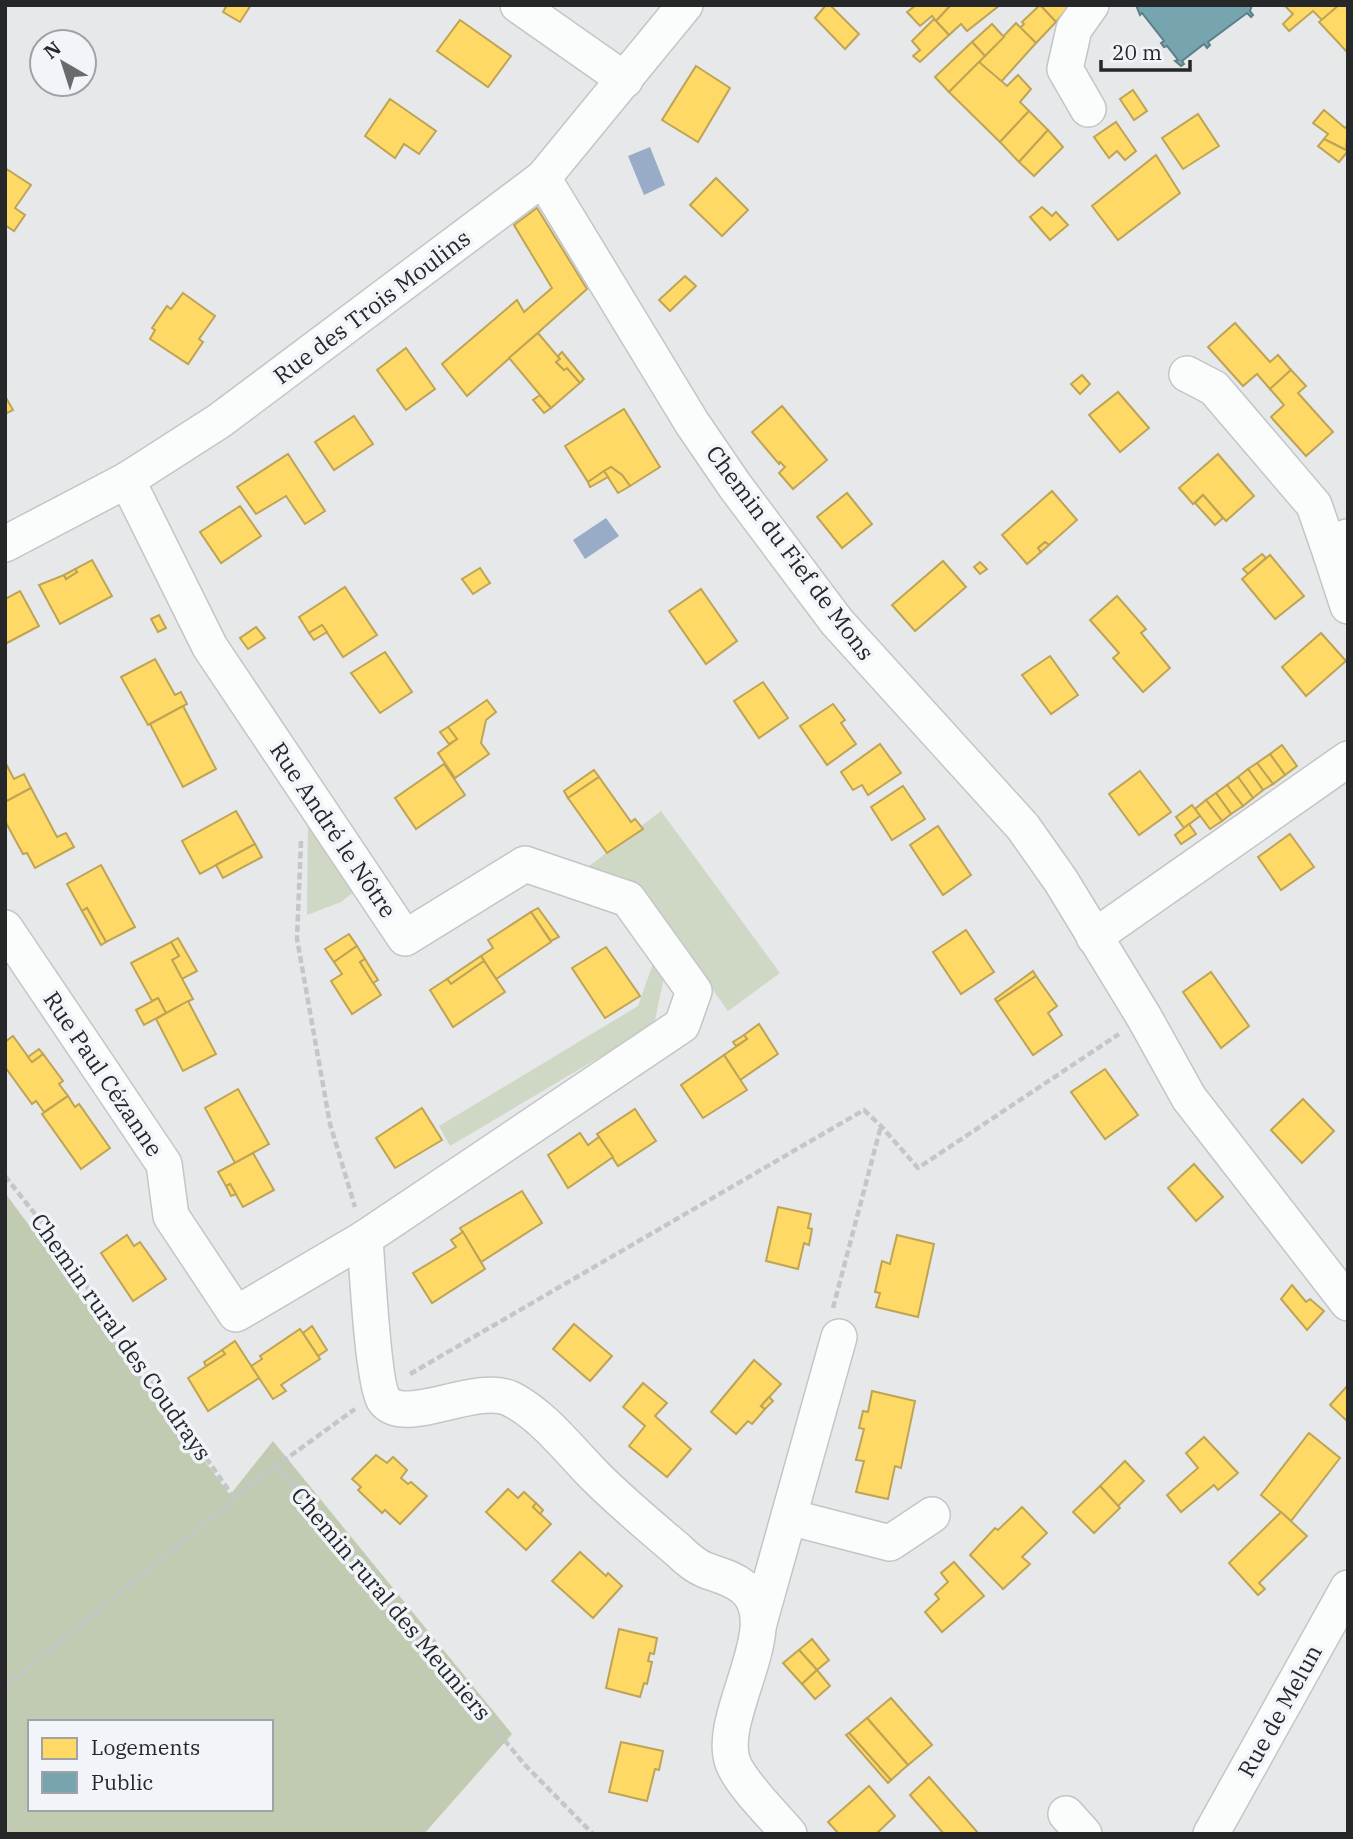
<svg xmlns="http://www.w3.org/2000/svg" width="1353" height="1839" font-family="'IBM Plex Serif',serif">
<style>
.green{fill:#cfd8c5}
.forest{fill:#c0cbb2;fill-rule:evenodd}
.water{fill:#98acc8}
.homes{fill:#ffd966;stroke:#bea454;stroke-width:2}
.public{fill:#76a5af;stroke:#5e7f87;stroke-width:2}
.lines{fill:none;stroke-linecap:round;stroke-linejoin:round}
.minor-casing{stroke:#c4c5c7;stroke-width:38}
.path{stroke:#c5c6c7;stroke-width:4.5;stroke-dasharray:7 3.5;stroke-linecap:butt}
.minor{stroke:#fbfcfc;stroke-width:35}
.labels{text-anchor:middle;stroke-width:7;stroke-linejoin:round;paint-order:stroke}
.street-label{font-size:23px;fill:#252729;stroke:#f1f5fa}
</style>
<rect width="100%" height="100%" fill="#e6e8ea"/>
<!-- green -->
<g class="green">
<path d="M661,811L780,973L728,1011L644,894L584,870Z"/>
<path d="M308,813L361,886L341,902L307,915Z"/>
<path d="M656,955L666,967L654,1025L450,1146L439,1126L638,1006Z"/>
</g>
<!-- forest -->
<path class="forest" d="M5,1193L230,1495L273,1441L512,1734L424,1834H5ZM30,1722H271V1809H30Z"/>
<!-- water -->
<g class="water">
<path d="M650,147L665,185L644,195L628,156Z"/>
<path d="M606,518L619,536L585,559L573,540Z"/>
</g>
<!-- homes -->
<g class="homes">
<path d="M227,5H251L240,22L223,12Z"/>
<path d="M826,5H830L859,34L845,49L815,18Z"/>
<path d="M916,5H948L949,7L936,21L932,16L920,26L907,12Z"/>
<path d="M951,5H1000L967,31L961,24L949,35L936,21Z"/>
<path d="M1040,5H1071L1056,22Z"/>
<path d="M1040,5L1056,22L1036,43L1020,28L1024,24L1022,22Z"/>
<path d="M1284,5H1339L1322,20L1313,11L1289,31L1283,24L1293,14Z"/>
<path d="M1339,5L1348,6V53L1319,22Z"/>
<path d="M934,19L949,35L920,62L913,56L920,50L912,41Z"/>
<path d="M460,20L511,56L488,87L437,51Z"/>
<path d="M1016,23L1036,43L1000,83L979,62Z"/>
<path d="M992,24L1004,37L985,56L972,42Z"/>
<path d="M972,42L985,56L949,92L935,77Z"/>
<path d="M979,62L1007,86L1018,75L1031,89L1020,102L1029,111L1000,142L949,92Z"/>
<path d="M696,66L730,88L698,142L662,120Z"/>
<path d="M1133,90L1147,111L1134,120L1120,99Z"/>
<path d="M390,99L436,131L419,154L404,144L395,158L365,136Z"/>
<path d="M1324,110L1345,128L1348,125L1346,150L1324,139L1328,134L1313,123Z"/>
<path d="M1029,111L1048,130L1019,162L1000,142Z"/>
<path d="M1198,114L1219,146L1183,169L1162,138Z"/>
<path d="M1116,122L1136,151L1125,160L1117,151L1109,158L1094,137Z"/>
<path d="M1048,130L1063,147L1034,176L1019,162Z"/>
<path d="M1324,139L1348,151L1339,162L1318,146Z"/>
<path d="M1156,155L1180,193L1118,240L1092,206Z"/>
<path d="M5,168L31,185L15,208L25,215L14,231L5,225Z"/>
<path d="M716,178L748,210L722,236L690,205Z"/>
<path d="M1042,207L1052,216L1056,212L1068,225L1050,240L1030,217Z"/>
<path d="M537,208L587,289L467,396L442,364L517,300L524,312L552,288L514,225Z"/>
<path d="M685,276L696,286L670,311L659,300Z"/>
<path d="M183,293L215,316L199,339L203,342L188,364L150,339L155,330L152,328L167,306L171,309Z"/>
<path d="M1235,323L1270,362L1278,355L1291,370L1270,389L1257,374L1243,386L1208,347Z"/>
<path d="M538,333L560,359L556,362L564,370L567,368L580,383L551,408L509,358Z"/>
<path d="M406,348L435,389L406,410L377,370Z"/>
<path d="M562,352L584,379L580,383L567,368L564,370L556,362L560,359L558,356Z"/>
<path d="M1291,370L1306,386L1298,393L1333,432L1306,456L1271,417L1284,405L1270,389Z"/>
<path d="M1082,375L1090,384L1080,394L1071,384Z"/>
<path d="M1118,392L1149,428L1120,452L1089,415Z"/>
<path d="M540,395L551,408L544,413L533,400Z"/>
<path d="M5,396L13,410L5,414Z"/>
<path d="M782,406L827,460L793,489L779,473L785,467L780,462L779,464L752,432Z"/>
<path d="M624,409L660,467L630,486L622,475L611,467L588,482L565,446Z"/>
<path d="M354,416L373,444L334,470L315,442Z"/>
<path d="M288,454L325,511L305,524L286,496L256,514L237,487Z"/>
<path d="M1218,454L1254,496L1226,521L1203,495L1193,504L1179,488Z"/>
<path d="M611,467L622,475L630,486L618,493L604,471Z"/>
<path d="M604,471L608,477L590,487L588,482Z"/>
<path d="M1052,491L1077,520L1049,545L1045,542L1038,548L1041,552L1027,564L1002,535Z"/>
<path d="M847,493L872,524L842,548L817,517Z"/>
<path d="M1203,495L1223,518L1215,525L1195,503Z"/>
<path d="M240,506L261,536L221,563L200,532Z"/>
<path d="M1045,542L1049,545L1041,552L1038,548Z"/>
<path d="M1262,554L1266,558L1248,574L1243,569Z"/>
<path d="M1270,555L1304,596L1275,619L1242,579Z"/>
<path d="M92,560L112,596L60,624L39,585L64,575L66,579L77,572L75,569Z"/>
<path d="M943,561L966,587L915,631L892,605Z"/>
<path d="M980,562L987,569L980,574L974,567Z"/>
<path d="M480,568L490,583L473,594L462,579Z"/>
<path d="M75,569L77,572L66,579L64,575Z"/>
<path d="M345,587L377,635L343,657L322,625L309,633L299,617Z"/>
<path d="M701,589L737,641L706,664L669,611Z"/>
<path d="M20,591L39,626L5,644V599Z"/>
<path d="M1117,596L1146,629L1141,633L1170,668L1143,692L1113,658L1119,653L1090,620Z"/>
<path d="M159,615L166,628L158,632L151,619Z"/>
<path d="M322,625L327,632L314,640L309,633Z"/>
<path d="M256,627L265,638L248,649L240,638Z"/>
<path d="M1321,633L1346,661L1306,696L1282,667Z"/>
<path d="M385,652L412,692L380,713L351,673Z"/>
<path d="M1050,656L1078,695L1051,714L1022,675Z"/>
<path d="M155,659L175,695L181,692L187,704L148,725L121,677Z"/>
<path d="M763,682L788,718L759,738L734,701Z"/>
<path d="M487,700L496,712L486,720L481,743L489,754L455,778L438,753L457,739L448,727Z"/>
<path d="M833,704L845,720L841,723L856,744L827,765L800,726Z"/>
<path d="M183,706L216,769L183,787L150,724Z"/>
<path d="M448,727L457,739L449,744L440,732Z"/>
<path d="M880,744L901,773L868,795L862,785L853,790L841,772Z"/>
<path d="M1282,745L1297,766L1285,775L1270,754Z"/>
<path d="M1270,754L1285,775L1273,784L1257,763Z"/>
<path d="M5,762L14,779L24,774L31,788L5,802Z"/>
<path d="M1257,763L1273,784L1263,790L1248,769Z"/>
<path d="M444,764L465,795L416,829L395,798Z"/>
<path d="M1248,769L1263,790L1253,798L1238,777Z"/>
<path d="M594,770L599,777L568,798L564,791Z"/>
<path d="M1140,771L1171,812L1139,835L1109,794Z"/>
<path d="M599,777L631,822L635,819L643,829L607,853L568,798Z"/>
<path d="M1238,777L1253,798L1243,806L1227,785Z"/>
<path d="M1227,785L1243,806L1231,814L1216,793Z"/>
<path d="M903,786L925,819L892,840L871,807Z"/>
<path d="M31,788L57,837L66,833L74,847L35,868L27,853L23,854L5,821V802Z"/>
<path d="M1216,793L1231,814L1222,821L1206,800Z"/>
<path d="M1206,800L1222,821L1210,829L1195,809Z"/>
<path d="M1192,805L1200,816L1184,828L1176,817Z"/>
<path d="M236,811L255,844L200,874L182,841Z"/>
<path d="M1189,824L1196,834L1181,844L1175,835Z"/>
<path d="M938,826L971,875L943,895L910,845Z"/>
<path d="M1290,834L1314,867L1281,890L1258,857Z"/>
<path d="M255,844L262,857L223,878L216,865Z"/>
<path d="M101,865L135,927L106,942L87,908L82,911L67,884Z"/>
<path d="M87,908L106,942L101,945L82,911Z"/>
<path d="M538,908L559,937L551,941L531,912Z"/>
<path d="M531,912L551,942L496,979L481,956L493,948L488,940Z"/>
<path d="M966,930L994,972L961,994L933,952Z"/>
<path d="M349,934L357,946L334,962L325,949Z"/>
<path d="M178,938L197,971L182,979L172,960L179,956L171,942Z"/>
<path d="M171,942L179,956L172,960L193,999L166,1013L158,998L152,1001L131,963Z"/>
<path d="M357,946L365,959L360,962L381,995L352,1014L331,981L342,974L334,962Z"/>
<path d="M606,947L640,996L605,1018L572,968Z"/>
<path d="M481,956L484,961L451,984L447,979Z"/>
<path d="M365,959L378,980L373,983L360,962Z"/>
<path d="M484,961L505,992L453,1027L430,990L447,979L451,984Z"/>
<path d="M1033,971L1036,976L997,1002L995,999Z"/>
<path d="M1211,972L1249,1026L1221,1048L1183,992Z"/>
<path d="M1036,976L1057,1006L1048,1013L1062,1035L1033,1055L997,1002Z"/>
<path d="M158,998L166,1013L144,1025L136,1010Z"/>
<path d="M188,1001L216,1054L183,1071L156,1019Z"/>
<path d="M759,1024L778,1054L740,1080L724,1055L747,1039L744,1035Z"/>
<path d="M744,1035L747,1039L736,1046L733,1042Z"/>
<path d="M13,1036L32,1062L43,1054L63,1081L59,1084L68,1096L44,1112L36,1101L32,1104L5,1067V1042Z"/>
<path d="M39,1049L43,1054L32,1062L28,1057Z"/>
<path d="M724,1055L747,1090L703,1118L681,1085Z"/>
<path d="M1105,1069L1138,1115L1105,1139L1071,1092Z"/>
<path d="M238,1089L269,1144L235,1163L205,1108Z"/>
<path d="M68,1096L75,1107L79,1104L110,1148L81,1169L42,1114Z"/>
<path d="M1303,1099L1334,1131L1302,1163L1271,1130Z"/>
<path d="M422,1108L442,1140L395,1168L376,1138Z"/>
<path d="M635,1109L656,1141L618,1166L597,1134Z"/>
<path d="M580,1133L588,1145L599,1137L613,1157L568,1188L548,1155Z"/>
<path d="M253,1153L274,1190L243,1207L230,1184L226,1186L218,1172Z"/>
<path d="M1194,1164L1223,1197L1196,1221L1168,1188Z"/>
<path d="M230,1184L236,1194L231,1196L226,1186Z"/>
<path d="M522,1191L542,1223L481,1262L460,1228Z"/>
<path d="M778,1207L811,1214L808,1228L812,1229L809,1245L804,1243L798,1269L766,1261Z"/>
<path d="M463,1232L485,1269L432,1303L413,1273L456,1247L451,1240Z"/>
<path d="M127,1235L134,1246L140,1242L166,1279L133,1301L101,1253Z"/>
<path d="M897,1235L934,1244L918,1317L876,1307L880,1293L875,1292L882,1261L890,1264Z"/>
<path d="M1292,1285L1306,1302L1310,1299L1324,1311L1307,1330L1281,1299Z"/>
<path d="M574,1324L612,1356L590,1381L553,1349Z"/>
<path d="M312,1326L327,1350L318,1356L303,1333Z"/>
<path d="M300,1329L320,1359L281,1385L286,1391L273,1399L251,1366L262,1359L260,1356Z"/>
<path d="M235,1341L259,1378L208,1411L188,1378L225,1354L222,1350Z"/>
<path d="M222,1350L225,1354L206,1366L204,1362Z"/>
<path d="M754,1360L781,1384L761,1406L765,1409L752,1424L748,1421L736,1434L711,1412Z"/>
<path d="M643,1383L667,1403L655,1416L691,1449L667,1477L629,1446L645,1426L623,1407Z"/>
<path d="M1348,1385V1422L1330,1405Z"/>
<path d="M872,1391L915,1401L901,1468L895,1466L888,1499L856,1492L864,1461L856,1460L864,1429L859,1428L863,1411L868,1412Z"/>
<path d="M769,1397L773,1401L765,1409L761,1406Z"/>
<path d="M1309,1433L1340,1458L1291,1521L1261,1495Z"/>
<path d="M1204,1437L1238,1473L1218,1490L1214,1485L1181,1512L1167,1495L1198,1468L1186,1453Z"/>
<path d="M376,1455L387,1463L393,1457L407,1470L401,1478L408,1484L411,1482L427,1496L400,1524L385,1510L382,1513L358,1490L361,1487L352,1479Z"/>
<path d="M1125,1461L1144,1481L1118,1506L1100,1486Z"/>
<path d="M1100,1486L1120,1508L1094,1533L1073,1512Z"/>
<path d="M508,1489L518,1498L524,1492L536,1503L533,1507L551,1524L526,1550L486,1512Z"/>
<path d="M536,1503L543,1510L540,1514L533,1507Z"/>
<path d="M1022,1507L1047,1533L1022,1557L1030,1564L1003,1589L970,1555L995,1528L998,1530Z"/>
<path d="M1281,1512L1307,1536L1259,1583L1265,1589L1258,1595L1229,1563Z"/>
<path d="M580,1552L606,1576L608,1573L622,1586L593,1618L552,1581Z"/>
<path d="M954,1562L984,1596L942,1632L925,1612L939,1599L935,1594L948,1582L941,1573Z"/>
<path d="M619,1629L657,1638L654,1654L650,1653L648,1661L652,1662L647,1684L644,1683L640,1697L606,1688Z"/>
<path d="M812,1639L829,1660L817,1670L799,1650Z"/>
<path d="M799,1650L817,1670L802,1684L783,1663Z"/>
<path d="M817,1670L830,1686L815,1699L802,1684Z"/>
<path d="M891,1698L932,1745L908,1765L867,1718Z"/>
<path d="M867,1718L908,1765L891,1780L849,1733Z"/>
<path d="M849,1733L891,1780L888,1783L846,1735Z"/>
<path d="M621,1742L663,1751L659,1770L655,1769L647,1801L609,1792Z"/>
<path d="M929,1777L979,1834H944L910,1795Z"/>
<path d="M869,1786L895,1816L876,1834H839L828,1822Z"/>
</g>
<!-- public -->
<path class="public" d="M1136,5H1252L1250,11L1253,15L1251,17L1247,13L1208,42L1210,45L1207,48L1204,44L1182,61L1184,64L1181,66L1175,61L1178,60L1167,46L1164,47L1161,43L1164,41L1142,13L1140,15Z"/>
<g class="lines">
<!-- minor casing -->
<g class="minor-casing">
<g id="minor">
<path d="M518,5L625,80"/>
<path d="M1088,109L1065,69L1074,29L1091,5"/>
<path d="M543,178L692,423L735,486L837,622L1023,827L1061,881L1144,1017L1189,1098L1348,1303"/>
<path d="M1187,374L1214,388L1314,505L1331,554"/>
<path d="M1347,537L1331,554L1348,606"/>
<path d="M5,544L127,480L219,421L543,178L685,5"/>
<path d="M5,928L164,1164L171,1216L236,1314L365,1238L682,1025L694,991L628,899L525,864L405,938L210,647L127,480"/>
<path d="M1094,937L1348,759"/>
<path d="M365,1238C367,1265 373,1384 384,1400C405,1428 475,1382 511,1399C544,1416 570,1451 596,1477C622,1503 651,1527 679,1551C686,1558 695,1566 705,1570C718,1575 732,1578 743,1587C789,1622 715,1716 733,1763C741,1784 774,1816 789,1834"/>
<path d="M789,1517L890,1543L932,1515"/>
<path d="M759,1623L839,1337"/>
<path d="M1066,1814L1084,1834"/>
<path d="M1211,1834L1348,1588"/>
</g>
</g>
<!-- path -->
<g class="path">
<path d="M301,841L297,939L330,1124L355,1207"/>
<path d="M5,1176L46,1228L234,1498"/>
<path d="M833,1308L881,1126"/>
<path d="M410,1374L864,1110L881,1126L918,1168L1119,1034"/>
<path d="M277,1465L525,1765L593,1834"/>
<path d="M5,1687L253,1483L355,1409"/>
</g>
<!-- minor -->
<use href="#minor" class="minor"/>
</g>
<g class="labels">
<!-- street labels -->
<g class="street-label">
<text transform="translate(372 307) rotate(-37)" y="8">Rue des Trois Moulins</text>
<text transform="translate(790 553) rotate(53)" y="8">Chemin du Fief de Mons</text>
<text transform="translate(333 830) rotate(56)" y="8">Rue André le Nôtre</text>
<text transform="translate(103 1074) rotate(56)" y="8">Rue Paul Cézanne</text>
<text transform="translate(121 1337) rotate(55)" y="8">Chemin rural des Coudrays</text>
<text transform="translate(391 1604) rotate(50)" y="8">Chemin rural des Meuniers</text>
<text transform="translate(1280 1711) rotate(-61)" y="8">Rue de Melun</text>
</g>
</g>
<!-- border -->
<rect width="1353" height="1839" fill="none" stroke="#252729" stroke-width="14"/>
<!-- legend -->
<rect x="28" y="1720" width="245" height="91" fill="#f1f5fa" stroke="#9fa3a6" stroke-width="2"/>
<rect x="42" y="1738" width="35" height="21" fill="#ffd966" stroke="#9fa3a6" stroke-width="2"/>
<text x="91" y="1755" font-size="21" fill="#252729">Logements</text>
<rect x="42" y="1772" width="35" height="21" fill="#76a5af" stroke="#9fa3a6" stroke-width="2"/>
<text x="91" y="1790" font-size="21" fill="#252729">Public</text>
<!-- north arrow -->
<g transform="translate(63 63) rotate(321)"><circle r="33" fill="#f1f5fa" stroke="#9fa3a6" stroke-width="2"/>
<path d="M0-5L12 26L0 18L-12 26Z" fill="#696b6d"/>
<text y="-10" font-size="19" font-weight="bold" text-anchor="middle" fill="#252729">N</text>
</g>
<!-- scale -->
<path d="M1101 60v10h89v-10" fill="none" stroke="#252729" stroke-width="3.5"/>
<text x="1112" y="60" font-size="21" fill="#252729" stroke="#f1f5fa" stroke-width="5" paint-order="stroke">20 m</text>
</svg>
